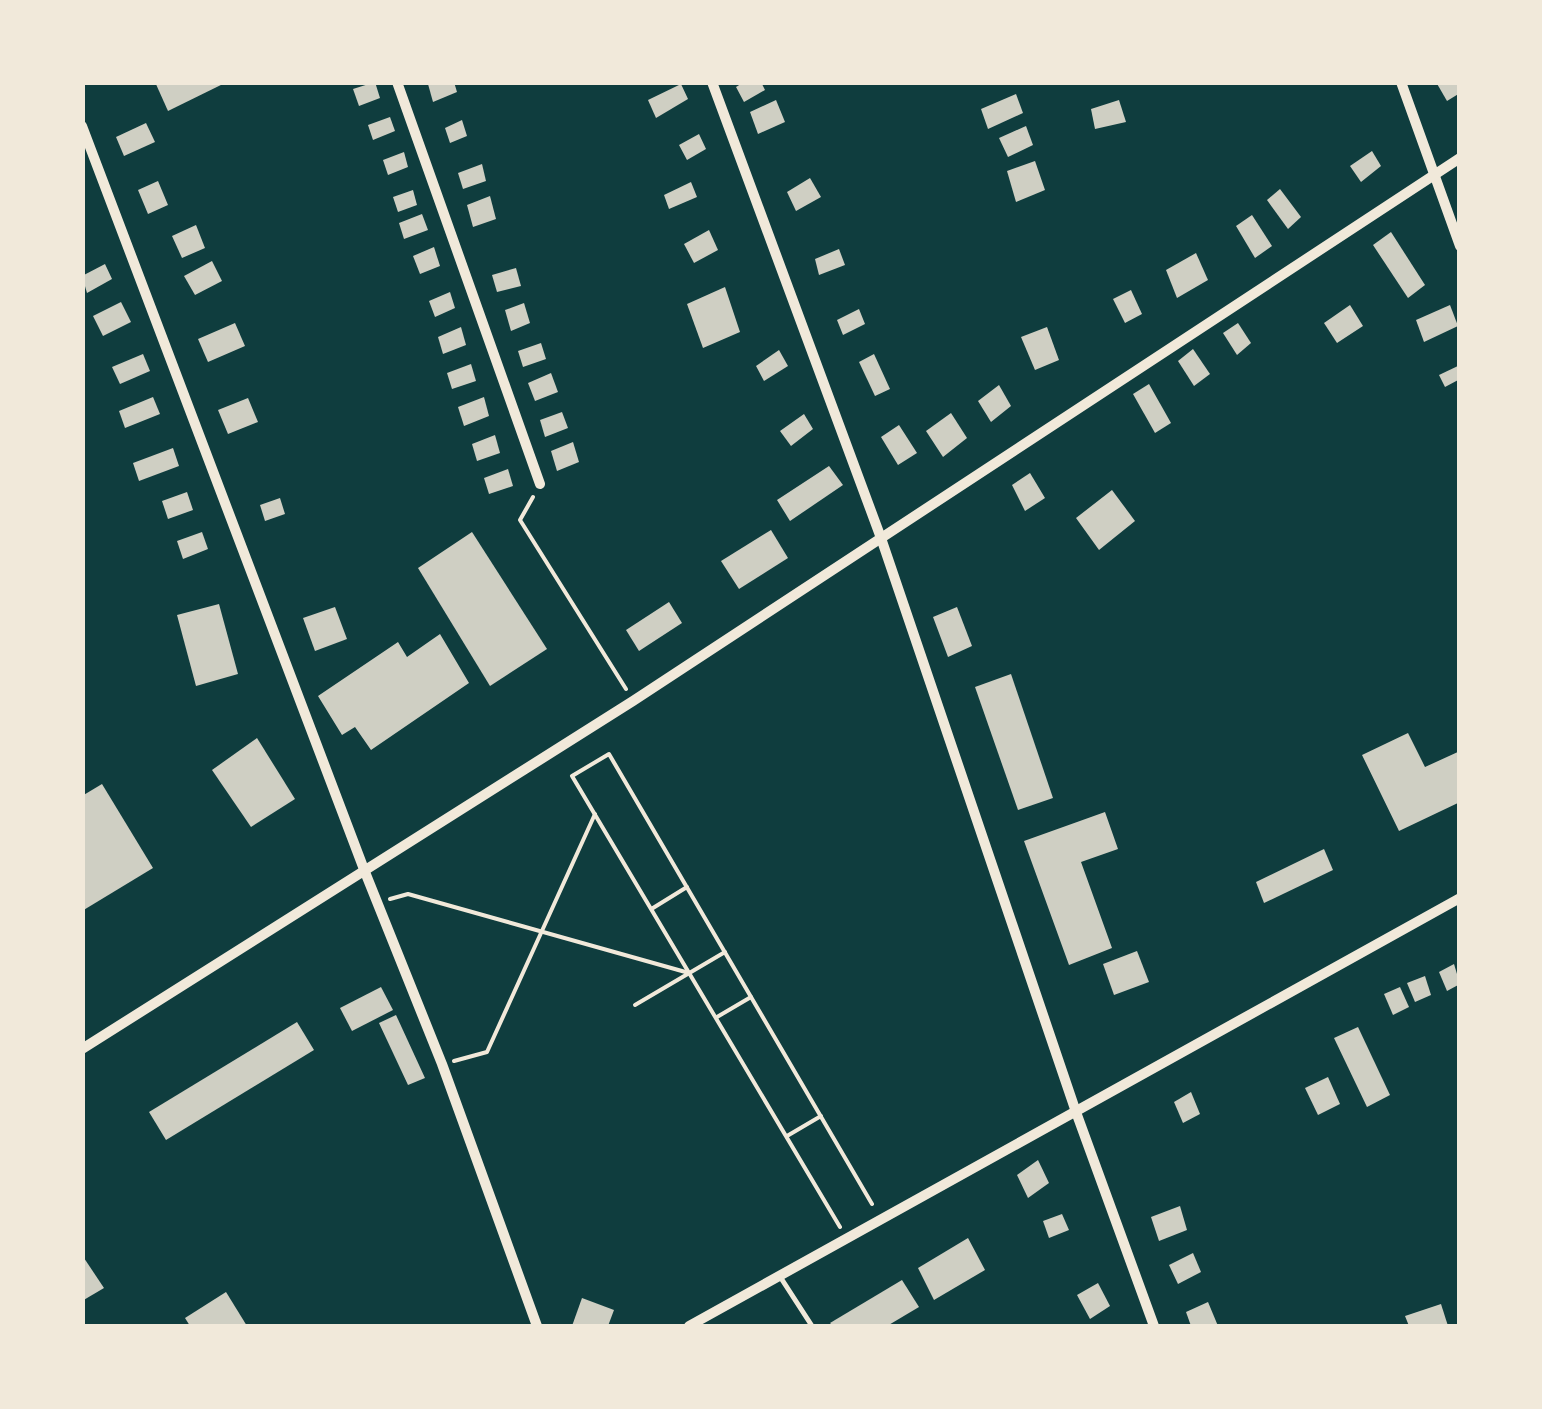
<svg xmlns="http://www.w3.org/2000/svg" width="1542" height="1409" font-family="Rubik,sans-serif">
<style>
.building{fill:#cfcfc3}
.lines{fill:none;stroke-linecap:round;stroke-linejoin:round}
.path{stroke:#f1e9da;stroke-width:4}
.service{stroke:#f1e9da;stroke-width:5}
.minor{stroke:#f1e9da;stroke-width:10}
</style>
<rect width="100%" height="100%" fill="#0f3d3e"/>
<!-- building -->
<g class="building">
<path d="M155,82H227L168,111Z"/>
<path d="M375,82L380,98L359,106L353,89Z"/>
<path d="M454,82L457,92L433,102L428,84Z"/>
<path d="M744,82H761L765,90L744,102L736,87Z"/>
<path d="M1436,82H1460V93L1447,101Z"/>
<path d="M681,84L688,99L656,118L648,100Z"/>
<path d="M1016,94L1023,113L988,129L981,109Z"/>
<path d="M776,100L785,122L758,134L750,112Z"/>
<path d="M1119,100L1126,122L1095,129L1091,109Z"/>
<path d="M390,117L395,131L373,140L368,125Z"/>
<path d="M462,120L467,136L450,143L445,128Z"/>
<path d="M146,123L155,142L124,156L116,137Z"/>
<path d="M1026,126L1033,145L1008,157L999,138Z"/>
<path d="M699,134L706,149L687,160L679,145Z"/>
<path d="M1372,151L1381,166L1361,182L1350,166Z"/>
<path d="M404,152L408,167L388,175L383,160Z"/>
<path d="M1035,161L1045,190L1016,202L1007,171Z"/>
<path d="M482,164L486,181L463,189L458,173Z"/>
<path d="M810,178L821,197L796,211L787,192Z"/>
<path d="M158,181L168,205L148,214L138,190Z"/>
<path d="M691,182L697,197L669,209L664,195Z"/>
<path d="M1280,189L1301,217L1288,229L1267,200Z"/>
<path d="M413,190L417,205L398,212L393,197Z"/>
<path d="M490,196L496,219L473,227L467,205Z"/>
<path d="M422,214L428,230L404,239L399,223Z"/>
<path d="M1252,215L1272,246L1255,258L1236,226Z"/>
<path d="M196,225L205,248L182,258L172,236Z"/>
<path d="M709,230L718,250L694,263L684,244Z"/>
<path d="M1391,232L1425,285L1408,298L1373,245Z"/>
<path d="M434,247L440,266L420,274L413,256Z"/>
<path d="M839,249L845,265L819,275L815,259Z"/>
<path d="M1196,253L1208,280L1177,298L1166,270Z"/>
<path d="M212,261L222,281L195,295L184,276Z"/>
<path d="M105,264L112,279L87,293L82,276Z"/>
<path d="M516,268L521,286L497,292L492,275Z"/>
<path d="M725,287L740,332L703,348L687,304Z"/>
<path d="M1131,290L1142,314L1125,323L1113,299Z"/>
<path d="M450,292L455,308L435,317L429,301Z"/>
<path d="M121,302L131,322L103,336L93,316Z"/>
<path d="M524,303L530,323L511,331L505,310Z"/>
<path d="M1350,305L1363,326L1337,343L1324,323Z"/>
<path d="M1450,305L1458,326L1424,342L1416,320Z"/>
<path d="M859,309L865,324L843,335L837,320Z"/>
<path d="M235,323L245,346L208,362L198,339Z"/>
<path d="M1238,323L1251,343L1237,355L1223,333Z"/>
<path d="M461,327L466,345L443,354L438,337Z"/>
<path d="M1047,327L1059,360L1035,370L1021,337Z"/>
<path d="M541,343L546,359L523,367L518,351Z"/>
<path d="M1193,349L1210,374L1194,386L1178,361Z"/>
<path d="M779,350L788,366L764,381L756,366Z"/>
<path d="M143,354L150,371L120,384L112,367Z"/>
<path d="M874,354L890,389L875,396L859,362Z"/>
<path d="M471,364L476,381L452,389L447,373Z"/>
<path d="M1460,365V379L1445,387L1439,375Z"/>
<path d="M551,373L558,392L535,401L528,383Z"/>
<path d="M1149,384L1171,423L1155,433L1133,394Z"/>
<path d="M999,385L1011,406L991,422L978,401Z"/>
<path d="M153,397L160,414L125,428L119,411Z"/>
<path d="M484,397L489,416L464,426L458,407Z"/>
<path d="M248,398L258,422L228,434L218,410Z"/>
<path d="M562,412L568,428L545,437L540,420Z"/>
<path d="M951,413L967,438L943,457L926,431Z"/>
<path d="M804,414L813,429L791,446L780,431Z"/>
<path d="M899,425L917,453L898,465L881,437Z"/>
<path d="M495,435L500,453L477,461L472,444Z"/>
<path d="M573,442L579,462L557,471L551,451Z"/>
<path d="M173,448L179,466L139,481L133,463Z"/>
<path d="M829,466L843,485L790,521L777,500Z"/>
<path d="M508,469L513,486L489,494L484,478Z"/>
<path d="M1030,473L1045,498L1025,511L1012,485Z"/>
<path d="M1112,490L1135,521L1099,550L1076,518Z"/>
<path d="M187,492L193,510L168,519L162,501Z"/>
<path d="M280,498L285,514L265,521L260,505Z"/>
<path d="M771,530L788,558L739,589L721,561Z"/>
<path d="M202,532L208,549L183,559L177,541Z"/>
<path d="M472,532L547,649L490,686L418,568Z"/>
<path d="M669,602L682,623L639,651L626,630Z"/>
<path d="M219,604L238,674L196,686L177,615Z"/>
<path d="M335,607L347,639L315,651L303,618Z"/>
<path d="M957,607L972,646L948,657L933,617Z"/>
<path d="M440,634L469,683L371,750L355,727L342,735L318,696L398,642L407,657Z"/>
<path d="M1011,674L1053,798L1018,810L975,687Z"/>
<path d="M1408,733L1425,767L1460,751V802L1399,831L1362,755Z"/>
<path d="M257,738L295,799L251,827L212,770Z"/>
<path d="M102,784L153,868L82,911V796Z"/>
<path d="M1105,812L1118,849L1081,862L1112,948L1069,965L1024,841Z"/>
<path d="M1324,849L1333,870L1264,903L1256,882Z"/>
<path d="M1137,951L1149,982L1114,995L1103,964Z"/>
<path d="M1454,964L1460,984L1447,991L1439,972Z"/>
<path d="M1425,976L1431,995L1415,1002L1407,983Z"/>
<path d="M381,987L393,1010L352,1031L340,1008Z"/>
<path d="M1400,987L1409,1007L1393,1015L1384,994Z"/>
<path d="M396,1015L425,1078L408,1085L379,1023Z"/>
<path d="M297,1022L314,1050L166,1140L149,1112Z"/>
<path d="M1358,1027L1390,1095L1367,1107L1334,1038Z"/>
<path d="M1328,1077L1340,1104L1318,1115L1305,1088Z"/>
<path d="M1191,1092L1200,1114L1183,1123L1174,1102Z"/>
<path d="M1038,1160L1049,1183L1028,1198L1017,1175Z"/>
<path d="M1180,1206L1187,1230L1159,1241L1151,1217Z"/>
<path d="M1062,1214L1069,1230L1049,1238L1043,1221Z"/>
<path d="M968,1238L985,1270L934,1300L918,1268Z"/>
<path d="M1193,1253L1201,1272L1178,1284L1169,1265Z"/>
<path d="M82,1255L104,1288L82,1301Z"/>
<path d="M902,1280L919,1307L887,1326H833L830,1323Z"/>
<path d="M1098,1283L1110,1306L1090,1319L1077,1295Z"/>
<path d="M226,1292L247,1326H190L185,1318Z"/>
<path d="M582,1298L614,1310L608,1326H572Z"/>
<path d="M1208,1302L1218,1326H1191L1186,1312Z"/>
<path d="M1441,1304L1448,1326H1409L1405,1316Z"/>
</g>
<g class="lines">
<!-- path -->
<g class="path">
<path d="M533,497L520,520L626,689"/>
<path d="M390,899L408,894L689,973"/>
<path d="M653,908L687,887"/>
<path d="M635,1005L725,952"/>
<path d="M717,1017L751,997"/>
<path d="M454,1061L487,1052L595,814"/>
<path d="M787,1136L821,1116"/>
<path d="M840,1227L572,776L609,754L872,1204"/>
</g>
<!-- service -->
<path class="service" d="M779,1275L812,1326"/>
<!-- minor -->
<g class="minor">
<path d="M397,82L540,484"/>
<path d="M712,82L881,538L1076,1112L1154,1326"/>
<path d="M1401,82L1460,246"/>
<path d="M82,126L365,872L442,1064L537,1326"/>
<path d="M82,1049L633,701L1460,158"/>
<path d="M689,1326L1460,898"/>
</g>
</g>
<!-- border -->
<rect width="1542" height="1409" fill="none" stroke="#f1e9da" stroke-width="170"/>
</svg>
